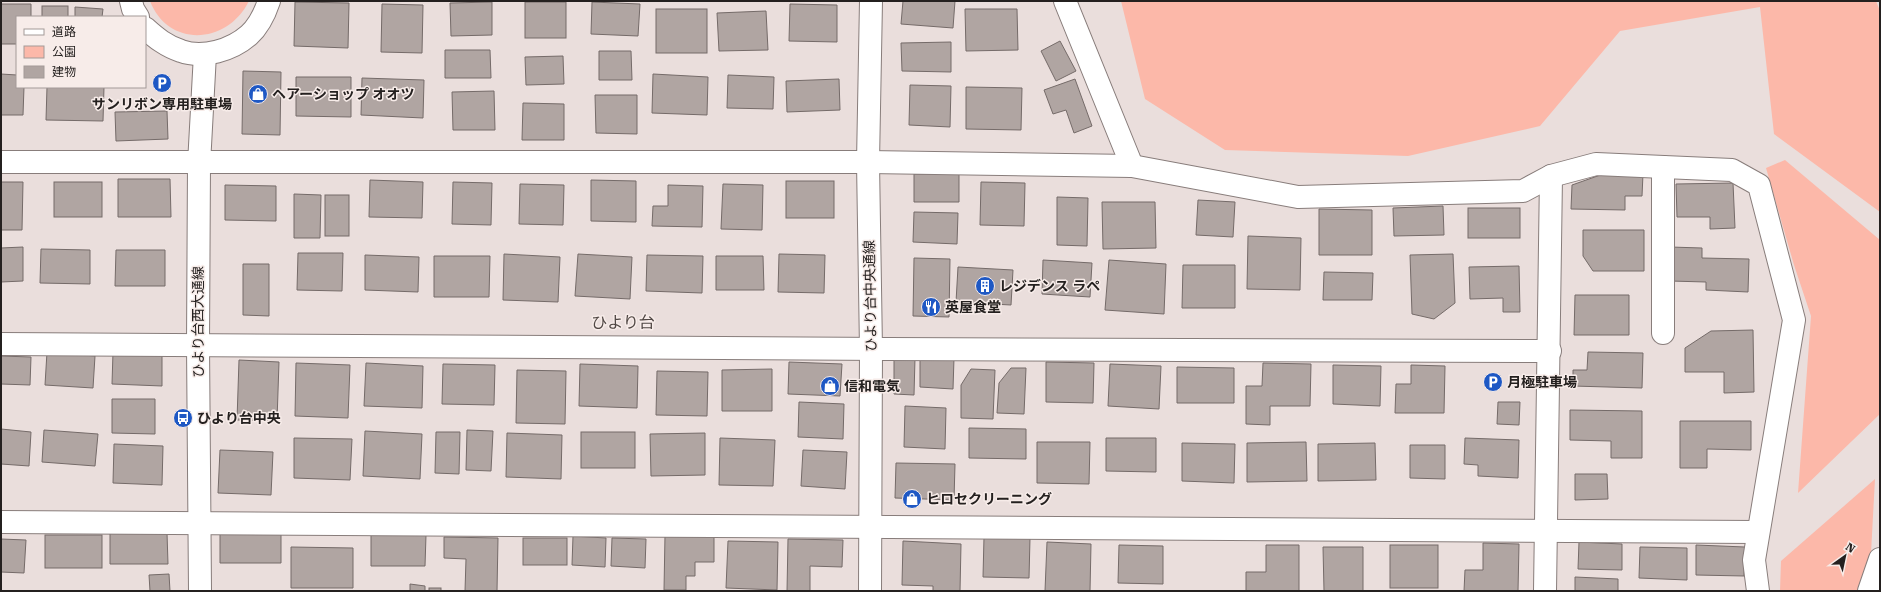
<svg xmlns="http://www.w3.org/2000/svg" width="1881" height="592" font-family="'Roboto Serif','Noto Sans JP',serif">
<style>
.green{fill:#fcb8a9}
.building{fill:#b0a5a2;stroke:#756b69}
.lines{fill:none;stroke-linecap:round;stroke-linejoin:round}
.minor-casing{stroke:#887d7b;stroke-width:24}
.tertiary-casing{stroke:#887d7b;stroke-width:24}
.minor{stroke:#fff;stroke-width:22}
.tertiary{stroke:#fff;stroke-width:22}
.labels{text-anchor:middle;stroke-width:3;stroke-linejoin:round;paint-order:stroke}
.poi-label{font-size:14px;font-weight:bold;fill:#24201f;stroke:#f7ece9;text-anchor:start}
.street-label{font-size:14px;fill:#24201f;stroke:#f7ece9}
.quarter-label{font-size:16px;fill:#504744;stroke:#f7ece9}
</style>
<rect width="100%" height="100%" fill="#eadedc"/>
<!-- green -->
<g class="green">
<path d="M150,1H249C227,45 168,48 150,1Z"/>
<path d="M1121,1H1876L1880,11V212L1774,134L1760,7L1620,31L1540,126L1408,156L1225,150L1145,99Z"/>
<path d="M1785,160L1880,240V414L1798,493L1811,316L1794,265L1766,168Z"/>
<path d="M1875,479L1871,553L1858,591H1780L1781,561Z"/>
</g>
<!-- building -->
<g class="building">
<path d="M903,1H955L953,28L901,24Z"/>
<path d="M295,2L349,3L348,48L294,46Z"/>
<path d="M492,2V35L451,36L450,3Z"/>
<rect x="525" y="2" width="41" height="36"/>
<path d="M592,2L640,4L638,36L591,34Z"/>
<path d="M1,4H31V17H17V44H1Z"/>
<path d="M382,4L423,5L422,53L381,52Z"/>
<path d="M790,4L837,5V42L789,41Z"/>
<rect x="42" y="6" width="26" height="11"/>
<path d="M75,7L103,9L102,17H75Z"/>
<rect x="656" y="9" width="51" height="44"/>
<path d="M965,9H1017L1018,50L966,51Z"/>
<path d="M766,11L768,50L719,51L717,13Z"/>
<path d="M1060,41L1076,71L1056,81L1041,51Z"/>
<path d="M951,42V72L902,71L901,43Z"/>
<path d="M445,50H490L491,78H445Z"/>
<path d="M599,51H631L632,80H599Z"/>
<path d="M563,56L564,84L526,85L525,57Z"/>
<path d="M243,71L281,72L280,135L242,134Z"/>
<path d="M1,74L17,75V87H24L23,115H1Z"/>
<path d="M653,74L708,77L707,115L652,113Z"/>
<path d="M728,75L774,77L773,109L727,108Z"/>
<path d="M296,77H351V117L296,116Z"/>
<path d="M362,78L424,80L423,118L361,115Z"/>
<path d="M839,79L840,110L787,112L786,81Z"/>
<path d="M1075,79L1092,126L1074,133L1066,110L1053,114L1044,90Z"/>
<path d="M910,85L951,86L950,127L909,125Z"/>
<path d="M47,87H104L103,121L46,120Z"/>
<path d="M966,87L1022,88L1021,130L966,129Z"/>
<path d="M494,91L495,130H453L452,92Z"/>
<path d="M595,95H637V134L596,133Z"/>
<path d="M523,103L564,104V140H522Z"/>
<path d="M167,111L168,139L116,141L115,112Z"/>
<path d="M959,173V202H914V174Z"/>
<path d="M1606,173L1643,174L1642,196H1625V210L1571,209L1572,185Z"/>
<path d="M118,179H170L171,217H118Z"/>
<path d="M370,180L423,182L422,218L369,217Z"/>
<path d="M591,180L636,181V222L591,221Z"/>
<rect x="786" y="181" width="48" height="37"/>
<path d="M1,182H23L22,230H1Z"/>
<rect x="54" y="182" width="48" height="35"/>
<path d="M453,182L492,183L491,225L452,224Z"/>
<path d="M981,182L1025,183L1024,226L980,225Z"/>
<path d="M1733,183L1735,228L1710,229V217H1677L1676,184Z"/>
<path d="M520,184L564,185L563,225L519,224Z"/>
<path d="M723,184L763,185L762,230L721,229Z"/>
<path d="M225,185L276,186V221L225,220Z"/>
<path d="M668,185L703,186L702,227L652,226L653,206H668Z"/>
<path d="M294,194L321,195L320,238H294Z"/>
<rect x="325" y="195" width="24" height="41"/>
<path d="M1057,197L1088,198L1087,246L1057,245Z"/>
<path d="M1198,200L1235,202L1233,237L1196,235Z"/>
<path d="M1102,202H1155L1156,248L1103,249Z"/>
<path d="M1443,206L1444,235L1394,236L1393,208Z"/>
<rect x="1468" y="208" width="52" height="30"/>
<path d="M1319,209L1372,210V255H1319Z"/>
<path d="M914,212L958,213L957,244L913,242Z"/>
<path d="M1583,230H1644V271H1593L1583,256Z"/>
<path d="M1248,236L1301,238L1300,290L1247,289Z"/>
<path d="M23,247V281L1,282V248Z"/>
<path d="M1670,247L1702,248V258L1749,259L1748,292L1706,290V282L1670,281Z"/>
<path d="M41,249L90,250V284L40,283Z"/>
<path d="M116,250H165V286H115Z"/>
<path d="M298,253H343L342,291L297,290Z"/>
<path d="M504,254L560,257L558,302L503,300Z"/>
<path d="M578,254L632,257L630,299L575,296Z"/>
<path d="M779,254L825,255L824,293L778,292Z"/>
<path d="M1453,254L1455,303L1434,319L1412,314L1410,255Z"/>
<path d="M365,255L419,257L418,292L365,290Z"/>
<path d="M647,255L703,256L702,293L646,291Z"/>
<path d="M434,256H490L489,297H434Z"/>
<path d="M716,256H763L764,290H716Z"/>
<path d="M914,258L950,259L949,317L913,316Z"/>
<path d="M1043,260L1092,263L1090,297L1042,294Z"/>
<path d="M1109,260L1166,264L1164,314L1105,310Z"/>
<path d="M243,264H269V316L243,315Z"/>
<path d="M1183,265H1235V308H1182Z"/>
<path d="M1519,266L1520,312H1503V298L1470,299L1469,267Z"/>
<path d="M958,267L1013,270L1011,305L956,302Z"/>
<path d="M1324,272L1373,273L1372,300H1323Z"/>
<path d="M1575,295H1629V335H1574Z"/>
<path d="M1753,330L1754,392L1724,393V372H1685V348L1711,331Z"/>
<path d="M47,352L95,356L93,388L45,385Z"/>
<path d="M113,352L162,354V386L112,384Z"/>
<path d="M1588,352L1643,353L1642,388L1573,386V370H1587Z"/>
<path d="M1,356L31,357L30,385L1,384Z"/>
<path d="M894,357L915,358L914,395L894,394Z"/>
<path d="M954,358L953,389L920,387V359Z"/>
<path d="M239,360L279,362L277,421L237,420Z"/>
<path d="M789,362L842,364L840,396L788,394Z"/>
<path d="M1046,362L1094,363L1093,403L1046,402Z"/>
<path d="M296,363L350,365L348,418L295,416Z"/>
<path d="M366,363L423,366L422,408L364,406Z"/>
<path d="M1263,363L1311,364L1310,406H1270V425L1246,424V386H1262Z"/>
<path d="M443,364L495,365L494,405L442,404Z"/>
<path d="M580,364L638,366L637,408L579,406Z"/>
<path d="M1110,364L1161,366L1159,409L1108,406Z"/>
<path d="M1333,365L1381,366L1380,406L1333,404Z"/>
<path d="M1411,365L1445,366L1444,413H1395L1396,384H1411Z"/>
<path d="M1177,367L1234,368V403H1177Z"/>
<path d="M1011,368H1026L1024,414L997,413L999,383Z"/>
<path d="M772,369V411H722V370Z"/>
<path d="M971,369L995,370L993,419L961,418V385Z"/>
<path d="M517,370L566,371L565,424L516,423Z"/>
<path d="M657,371L708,372L707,416L656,415Z"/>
<path d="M112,399H155V434L112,433Z"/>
<path d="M799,402L844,404L843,439L798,437Z"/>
<path d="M1498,402H1520L1519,425L1497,424Z"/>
<path d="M905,406L946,408L945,449L904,447Z"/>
<path d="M1570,410L1642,411V458H1611V441L1570,440Z"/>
<path d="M1680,421H1751V450L1707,449V468H1680Z"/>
<path d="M969,428L1026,429V459L969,458Z"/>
<path d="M1,429L31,432L29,466L1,464Z"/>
<path d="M44,430L98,434L95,466L42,462Z"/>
<path d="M467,430L493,431L491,471L466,470Z"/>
<path d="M365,431L422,434L420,479L363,476Z"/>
<path d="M436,432H460L459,474L435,473Z"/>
<rect x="581" y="432" width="54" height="36"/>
<path d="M507,433L562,435L561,479L506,477Z"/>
<path d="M705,433V475L651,476L650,434Z"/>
<path d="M294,438L352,439L350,480L294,478Z"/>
<path d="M720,438L775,440L773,486L719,485Z"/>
<path d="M1106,438H1156V472L1106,471Z"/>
<path d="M1465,438L1519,440L1518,478L1478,476V465L1464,464Z"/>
<path d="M1037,442H1090L1089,484L1037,483Z"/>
<path d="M1306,442L1307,481L1247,482V443Z"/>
<path d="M1182,443L1235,444L1234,483L1182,481Z"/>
<path d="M1375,443L1376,480L1318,481V444Z"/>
<path d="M114,444L163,446L162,485L113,483Z"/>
<path d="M1410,445H1445V479L1410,478Z"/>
<path d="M220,450L273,452L271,495L218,493Z"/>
<path d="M803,450L847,452L845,489L801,486Z"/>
<path d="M896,463L955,464L954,500L895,498Z"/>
<path d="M1575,474H1607L1608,499L1575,500Z"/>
<path d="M220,531L281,532V563H220Z"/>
<path d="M110,533H167L168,564H110Z"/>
<path d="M371,534L426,535L425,566H371Z"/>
<rect x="45" y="535" width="57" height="33"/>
<path d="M665,535L714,536V562H695V576H686V590H664Z"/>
<path d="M573,536L606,538L605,567L572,565Z"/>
<path d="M444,537L498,538L497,591H465L466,559L444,558Z"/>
<path d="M984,537L1030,538L1029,578L983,577Z"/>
<rect x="523" y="538" width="44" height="27"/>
<path d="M612,538L646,539L645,568L611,566Z"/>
<path d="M1,539L26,540L24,573L1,572Z"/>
<path d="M788,539L843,540L842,567L810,566V591H787Z"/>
<path d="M728,541L778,542L777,590L726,588Z"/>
<path d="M903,541L961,544L960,591H933V586L902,585Z"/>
<path d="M1047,542L1091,544L1090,591H1045Z"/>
<path d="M1579,542L1622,544V570L1578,569Z"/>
<path d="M1483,543L1519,544L1518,591H1464L1465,570H1483Z"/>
<path d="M1119,545L1163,546V584L1118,583Z"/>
<path d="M1266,545H1299V591H1246V572H1266Z"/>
<rect x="1390" y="545" width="48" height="43"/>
<path d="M1696,545L1745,547L1744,576L1696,575Z"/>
<path d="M291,547L353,548V588H291Z"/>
<path d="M1323,547H1363V591H1324Z"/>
<path d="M1640,547L1687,548V580L1639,578Z"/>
<path d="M169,574L170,591H150L149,575Z"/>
<path d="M1575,577L1618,579V591H1575Z"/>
<path d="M410,584L425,586V591H410Z"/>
<rect x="429" y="588" width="12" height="3"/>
</g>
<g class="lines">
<!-- minor casing -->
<g class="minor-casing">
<g id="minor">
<path d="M1065,1L1132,166"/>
<path d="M1,162H868L1132,166L1298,197L1523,191L1551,176L1596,164L1732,170L1759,185L1794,320L1754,560L1758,591"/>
<path d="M1663,333V167"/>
<path d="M1,344L887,349L1550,351"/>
<path d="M1,522L1758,532"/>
<path d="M1545,591L1551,176"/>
<path d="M1869,591L1880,559"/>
</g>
</g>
<!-- tertiary casing -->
<g class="tertiary-casing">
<g id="tertiary">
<path d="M131,1L133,9L138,17"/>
<path d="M145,28C156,38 166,46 181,51C203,59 232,50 249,35C259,26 265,13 269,1"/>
<path d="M200,591L198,345L199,164L205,54"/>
<path d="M870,591L871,349L868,162L871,1"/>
</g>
</g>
<!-- minor -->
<use href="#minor" class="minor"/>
<!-- tertiary -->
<use href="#tertiary" class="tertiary"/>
</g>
<!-- icons -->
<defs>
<g id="parking-disc" transform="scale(1)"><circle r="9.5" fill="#1e58c4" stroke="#f7ece9"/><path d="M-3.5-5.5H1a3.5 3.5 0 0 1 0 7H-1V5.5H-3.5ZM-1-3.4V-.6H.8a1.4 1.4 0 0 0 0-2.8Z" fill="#fff"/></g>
<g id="shop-disc" transform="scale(1)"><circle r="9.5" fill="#1e58c4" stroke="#f7ece9"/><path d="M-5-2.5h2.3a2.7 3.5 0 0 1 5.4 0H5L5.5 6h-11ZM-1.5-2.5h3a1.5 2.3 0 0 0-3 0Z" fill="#fff"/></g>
<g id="building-disc" transform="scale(1)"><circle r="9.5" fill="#1e58c4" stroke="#f7ece9"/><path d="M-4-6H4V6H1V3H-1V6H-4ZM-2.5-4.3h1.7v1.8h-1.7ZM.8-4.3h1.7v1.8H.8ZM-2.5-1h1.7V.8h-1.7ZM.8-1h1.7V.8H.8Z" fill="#fff"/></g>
<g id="restaurant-disc" transform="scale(1)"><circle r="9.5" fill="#1e58c4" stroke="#f7ece9"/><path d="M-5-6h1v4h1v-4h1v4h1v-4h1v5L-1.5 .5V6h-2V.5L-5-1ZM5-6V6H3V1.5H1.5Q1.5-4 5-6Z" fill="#fff"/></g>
<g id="bus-disc" transform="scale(1)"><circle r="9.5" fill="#1e58c4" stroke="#f7ece9"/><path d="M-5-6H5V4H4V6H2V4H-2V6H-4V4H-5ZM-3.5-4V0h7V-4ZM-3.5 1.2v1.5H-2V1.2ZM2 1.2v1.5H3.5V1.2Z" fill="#fff"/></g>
</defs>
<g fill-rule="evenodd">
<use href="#parking-disc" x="162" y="83"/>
<use href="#shop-disc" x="258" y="94"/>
<use href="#building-disc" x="985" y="286"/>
<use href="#restaurant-disc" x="931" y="307"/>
<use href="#parking-disc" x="1493" y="382"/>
<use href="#shop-disc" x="830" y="386"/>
<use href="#bus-disc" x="183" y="418"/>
<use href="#shop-disc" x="912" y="499"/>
</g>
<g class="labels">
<!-- poi labels -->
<g class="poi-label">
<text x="272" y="99">ヘアーショップ オオツ</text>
<text x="162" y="109" text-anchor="middle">サンリボン専用駐車場</text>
<text x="999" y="291">レジデンス ラペ</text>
<text x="945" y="312">英屋食堂</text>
<text x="1507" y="387">月極駐車場</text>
<text x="844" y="391">信和電気</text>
<text x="197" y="423">ひより台中央</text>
<text x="926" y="504">ヒロセクリーニング</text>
</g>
<!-- street labels -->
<g class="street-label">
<text transform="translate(870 296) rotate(-91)" y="5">ひより台中央通線</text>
<text transform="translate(198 322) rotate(-90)" y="5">ひより台西大通線</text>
</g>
<!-- quarter labels -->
<g class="quarter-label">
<text x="623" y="328">ひより台</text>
</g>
</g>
<!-- border -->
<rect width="1881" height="592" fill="none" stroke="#24201f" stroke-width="4"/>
<!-- legend -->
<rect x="16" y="16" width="130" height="72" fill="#f7ece9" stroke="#a39a98"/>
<rect x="24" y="29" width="20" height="6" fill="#ffffff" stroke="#a39a98"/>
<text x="52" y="36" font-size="12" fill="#24201f">道路</text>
<rect x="24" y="46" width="20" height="12" fill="#fcb8a9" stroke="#a39a98"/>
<text x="52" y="56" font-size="12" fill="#24201f">公園</text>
<rect x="24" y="66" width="20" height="12" fill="#b0a5a2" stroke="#a39a98"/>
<text x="52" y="76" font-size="12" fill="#24201f">建物</text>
<!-- north arrow -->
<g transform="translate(1845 556) rotate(33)" stroke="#f7ece9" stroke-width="3" paint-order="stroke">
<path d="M0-3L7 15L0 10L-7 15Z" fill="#24201f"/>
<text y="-6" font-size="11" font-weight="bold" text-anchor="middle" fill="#24201f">N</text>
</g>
</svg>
